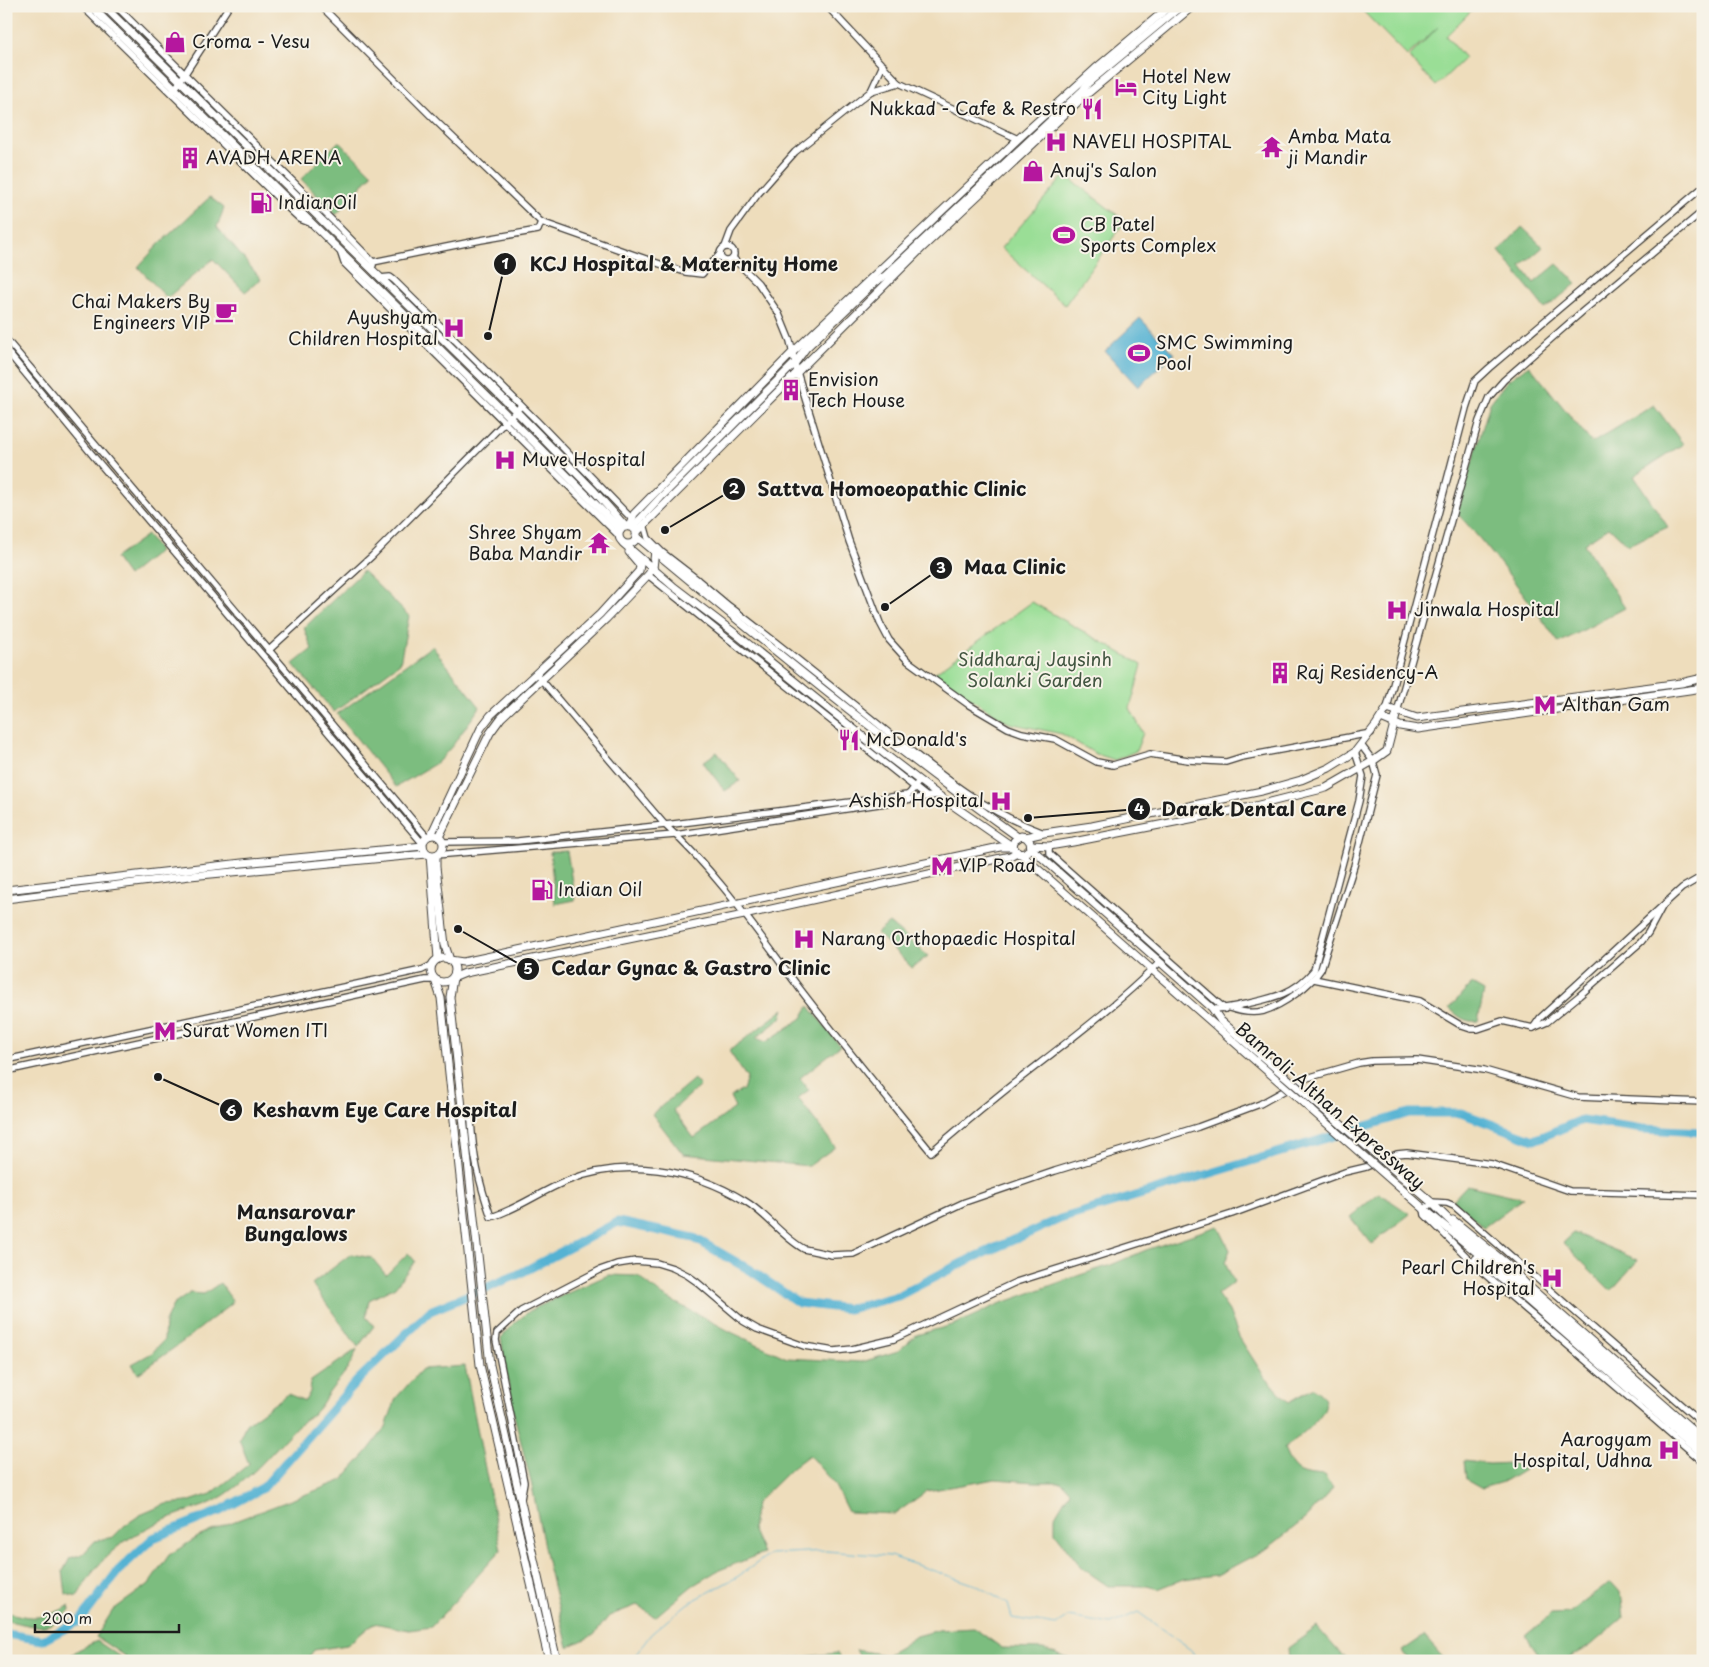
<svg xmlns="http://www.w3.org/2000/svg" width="1709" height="1667" font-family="'Playpen Sans',sans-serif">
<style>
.green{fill:#9ade96;stroke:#5b7d59}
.forest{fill:#7bbd7f;stroke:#4c6c4e}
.water{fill:#55b2d3;stroke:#386778}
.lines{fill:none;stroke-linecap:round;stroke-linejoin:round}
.stream{stroke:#55b2d3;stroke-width:1}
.river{stroke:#55b2d3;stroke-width:9}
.minor-casing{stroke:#3c3934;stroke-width:8}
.major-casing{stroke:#3c3934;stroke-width:9}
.minor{stroke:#fff;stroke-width:5.5}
.major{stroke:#fff;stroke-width:7}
.major-bridge-casing{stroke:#3c3934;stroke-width:9;stroke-linecap:butt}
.major-bridge{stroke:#fff;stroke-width:7}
.labels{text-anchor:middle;stroke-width:4;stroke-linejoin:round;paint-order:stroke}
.poi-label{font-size:18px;fill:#1c1c1c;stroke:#f7f3e8;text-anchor:start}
.park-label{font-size:18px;fill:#425641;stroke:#f7f3e8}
.street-label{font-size:18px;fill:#1c1c1c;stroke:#f7f3e8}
.neighbourhood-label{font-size:19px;font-weight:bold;fill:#1c1c1c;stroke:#f7f3e8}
.leader{fill:none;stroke:#1c1c1c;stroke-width:2}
.callout-dot{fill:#1c1c1c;stroke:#f7f3e8;stroke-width:2}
.mark-label{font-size:15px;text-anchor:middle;font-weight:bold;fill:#fff}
.callout-label{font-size:19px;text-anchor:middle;font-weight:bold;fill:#1c1c1c;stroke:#f7f3e8;stroke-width:4;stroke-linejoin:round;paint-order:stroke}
</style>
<rect width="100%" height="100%" fill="#f7f3e8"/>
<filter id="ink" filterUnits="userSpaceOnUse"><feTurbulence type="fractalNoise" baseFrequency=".02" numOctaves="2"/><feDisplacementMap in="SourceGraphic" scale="10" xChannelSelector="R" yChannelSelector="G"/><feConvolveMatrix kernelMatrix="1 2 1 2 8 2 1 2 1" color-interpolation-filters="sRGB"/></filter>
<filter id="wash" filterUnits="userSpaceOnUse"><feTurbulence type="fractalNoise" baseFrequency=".0096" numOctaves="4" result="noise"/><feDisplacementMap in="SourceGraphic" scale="20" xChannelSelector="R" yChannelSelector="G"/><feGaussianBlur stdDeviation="1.12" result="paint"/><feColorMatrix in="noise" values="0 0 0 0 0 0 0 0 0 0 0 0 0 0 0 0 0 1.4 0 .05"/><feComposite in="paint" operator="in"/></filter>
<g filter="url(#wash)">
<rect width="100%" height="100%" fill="#eeddbc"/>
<!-- green -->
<g class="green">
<path d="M1476,6L1446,36L1465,58L1436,86L1409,57L1438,27L1407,56L1359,7Z"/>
<path d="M1065,175L1125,221L1065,305L1001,248Z"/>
<path d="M1032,602L1142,665L1130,708L1143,733L1136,751L1115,760L1096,754L1062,734L1009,723L933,674Z"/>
</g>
<!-- forest -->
<g class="forest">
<path d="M339,141L372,174L336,215L301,179Z"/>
<path d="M210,197L224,208L217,227L261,279L245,292L213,259L167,298L138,267L159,244Z"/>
<path d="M1522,227L1543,247L1521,266L1534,283L1557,264L1577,283L1545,309L1499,251Z"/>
<path d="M1529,365L1592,443L1654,405L1683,444L1634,476L1668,527L1628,545L1609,527L1584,544L1625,608L1559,643C1527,598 1495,554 1457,513L1490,403L1507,381Z"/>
<path d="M147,535L159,551L128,576L115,558Z"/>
<path d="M363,571L409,616L400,663L334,712L293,664L312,649L304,628Z"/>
<path d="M432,646L480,707L453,745L438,762L396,787L337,714Z"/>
<path d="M717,752L740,781L725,791L703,762Z"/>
<path d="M567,851L575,900L555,904L550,852Z"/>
<path d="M889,923L928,956L912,968L877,933Z"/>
<path d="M1472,984L1484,991L1478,1021C1465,1023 1458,1016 1449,1008Z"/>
<path d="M809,1006L840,1046L800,1078L809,1090L798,1098L835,1147L809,1166L683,1154L652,1114L694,1079L700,1086L673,1110L694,1138L735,1108L730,1097L743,1090L747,1078L729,1051L784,1009L781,1018L756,1038L766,1042L802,1018Z"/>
<path d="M1467,1185L1523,1198L1484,1227L1453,1200Z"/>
<path d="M1379,1193L1410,1214L1372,1244L1350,1217Z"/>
<path d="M1218,1226L1230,1250L1225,1262L1234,1282L1217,1294L1229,1311L1239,1337L1264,1376L1289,1402L1314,1388C1318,1392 1324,1396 1325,1401C1330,1414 1293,1441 1284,1449C1294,1474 1299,1474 1325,1476L1333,1488L1306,1518L1268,1548L1217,1575L1183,1579L1158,1589L1147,1586H1108L1082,1568L1055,1533V1516L1070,1491L1062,1482H1035L995,1479L927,1491L895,1514L848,1512L834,1484L809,1455L792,1468L756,1503L752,1529L763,1553L717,1571L692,1586L655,1617L637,1605L609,1616L594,1635L568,1647L546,1557L532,1486L512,1407L501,1338L512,1325L531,1310L568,1293L608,1275L638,1276L663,1296L733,1333L787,1358L862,1362L898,1351L916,1335L956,1324L999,1304L1080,1275L1111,1265L1146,1250Z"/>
<path d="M1574,1233L1638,1260L1611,1291L1563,1243Z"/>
<path d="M408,1253L415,1261L395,1287L369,1300L366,1317L374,1326L358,1347L312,1284L351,1254L372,1258L386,1275Z"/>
<path d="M220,1283L232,1300L231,1304L185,1340L138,1374L132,1364L152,1353L164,1340L165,1322L173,1305L190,1293L204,1294Z"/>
<path d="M357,1349C350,1369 343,1374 331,1390C326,1396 323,1403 318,1409C312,1416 304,1420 297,1426C271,1453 247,1484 213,1502C201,1508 186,1511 174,1516C128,1535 101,1553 77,1597L66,1594L63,1571L70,1558L83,1554L95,1541L113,1537L124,1526L140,1515L166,1504L187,1502L211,1494L249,1464L239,1439L246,1424L288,1394L305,1401L310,1392L311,1381Z"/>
<path d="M465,1366L501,1550L431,1627L409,1630L374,1623L347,1645L314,1650L306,1661H132L96,1637L113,1610L149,1584L169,1555L198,1537L227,1524L341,1481L367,1452L386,1427L396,1398L422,1369Z"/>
<path d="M1464,1461L1489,1464L1512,1463L1524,1470L1506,1481L1482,1488L1466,1479Z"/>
<path d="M1611,1582L1620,1592L1623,1618L1590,1646L1564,1661H1547L1538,1653L1526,1636L1552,1614L1569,1613Z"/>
<path d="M69,1606L70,1610C46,1635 36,1625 6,1621V1612C34,1620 43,1619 69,1606Z"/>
<path d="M1317,1627L1347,1661H1289L1288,1648Z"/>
<path d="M974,1628L1002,1648L1043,1649L1075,1661H862L856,1650L886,1655L900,1647L916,1636L938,1630Z"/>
<path d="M1424,1636L1446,1661H1409L1402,1651Z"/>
<path d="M97,1641L126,1661H63L78,1650Z"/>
<path d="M837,1653L841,1661H786V1659Z"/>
</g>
<!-- water -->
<path class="water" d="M1140,318L1174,354L1138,387L1105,351Z"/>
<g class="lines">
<!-- stream -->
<path class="stream" d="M631,1661L651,1634L687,1604L737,1577L770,1554L826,1551L890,1556L976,1585L1008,1604L1012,1618L1056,1625L1068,1617L1111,1624L1138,1612L1191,1650L1198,1661"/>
<!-- river -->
<path class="river" d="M6,1634L43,1640L81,1620L118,1571L153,1538L220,1511L264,1487L357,1381L430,1311L517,1275L618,1222L694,1238L750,1270L799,1303L849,1309L898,1296L964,1262L1060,1219L1409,1113H1461L1534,1140L1582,1120L1643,1129L1703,1132"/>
</g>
</g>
<g filter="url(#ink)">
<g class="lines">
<!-- minor casing -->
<g class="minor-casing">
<g id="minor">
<path d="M82,6L287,207L300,219L310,223"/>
<path d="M116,6L338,226L373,262V265"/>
<path d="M321,6L438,123L541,222"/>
<path d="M827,6L899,83"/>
<path d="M871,91L883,65"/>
<path d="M173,92L229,6"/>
<circle cx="727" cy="254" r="7"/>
<path d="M725,247L731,231L758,194L795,152L871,91L899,83L1018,139"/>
<path d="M340,251L344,263L619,536"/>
<path d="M733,258L758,283L779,314L790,341L797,372L849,541L880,623L889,640L908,661L969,705L1008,728L1022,733L1055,739L1097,762L1113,765L1150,754L1188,760L1226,762L1242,757L1371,733"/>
<path d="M373,262L481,240L538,230L541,222L660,264L685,272L702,274L720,254"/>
<path d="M380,278L390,277L394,280L536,420L631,518"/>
<path d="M6,339L427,837"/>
<path d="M6,350L95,458L423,844"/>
<path d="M644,524L648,538L663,553L698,580L729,606C783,647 836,690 889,733C940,774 981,810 1044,833"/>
<path d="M648,575L927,797"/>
<path d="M268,651L372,556L521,406"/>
<path d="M539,677L665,825C717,872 758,933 800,989C842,1044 887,1098 931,1152C958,1129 985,1106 1013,1084C1063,1045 1115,1007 1160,962"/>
<path d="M1387,708L1466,408L1475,381L1489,368L1703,187"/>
<path d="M1397,712L1479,421L1489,397L1504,380L1583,311L1703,211"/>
<path d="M443,842L518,841L665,825L907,795L910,793L919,781"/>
<path d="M1049,846V853L1052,856L1225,1009"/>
<path d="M436,855L675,835L938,795"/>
<path d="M1314,979L1420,1001L1462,1026L1471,1029H1478L1502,1021L1533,1028L1547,1022L1579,996L1641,942L1648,933L1662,907"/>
<path d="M1229,1008C1241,1012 1252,1014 1264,1011C1283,1005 1310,986 1321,969L1354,866L1377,775L1373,761L1361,745"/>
<path d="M1213,1009C1223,1009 1231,1007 1241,1005C1269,999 1294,995 1314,970L1359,801L1363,776L1355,752"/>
<path d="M1533,1028L1540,1018L1682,888L1703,876"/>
<path d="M6,1060L422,970L432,965"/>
<path d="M6,1071L425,980H435"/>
<path d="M464,1115L471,1119C473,1157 479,1182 491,1217C518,1209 541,1191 567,1181C625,1157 693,1169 745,1201C767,1214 782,1237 804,1249L832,1255L853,1254L965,1202L1055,1171L1198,1127L1260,1104L1307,1078L1359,1063L1372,1061L1417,1060L1484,1070L1578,1097L1703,1102"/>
<path d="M1431,1202L1447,1203L1454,1206L1703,1424"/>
<path d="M1424,1209L1425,1215L1481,1271L1648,1414L1703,1462"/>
<path d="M521,1499L524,1482L496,1340L497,1333L521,1311L600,1270L617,1264L636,1261L657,1263L673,1268L687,1275L697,1282L743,1321L757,1329L804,1346L834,1351L852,1349L894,1339L1016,1282L1232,1214L1345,1172L1366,1167L1397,1154L1407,1153L1492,1164L1570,1191L1703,1195"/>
</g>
</g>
<!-- major casing -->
<g class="major-casing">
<g id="major">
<path d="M91,6L510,418L621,530"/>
<path d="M104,6L516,411L595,492L626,527"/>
<circle cx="628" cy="535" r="9"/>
<path d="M629,527L634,514L793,352L1018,139L1095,69L1170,6"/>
<path d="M632,528L661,497L795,363L806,348L875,282L885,276L1083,90L1088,83L1181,6"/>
<path d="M636,533L921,249L1081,99L1193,6"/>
<path d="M636,536C761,640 886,743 1018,837"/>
<path d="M623,543L673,586L736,634L886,755L938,795L1013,847L1019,854L1025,853L1031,848L1030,842L1026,837"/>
<path d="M1381,718L1400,726L1418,729L1703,688"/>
<circle cx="433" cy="845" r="10"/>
<path d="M431,835L481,728L491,715L600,614L639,571L640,565L629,552"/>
<path d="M439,837L490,733L501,718L606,619L648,575L653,568L655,551"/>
<path d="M1031,845L1049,846L1073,842L1251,807L1326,788L1373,761L1387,751L1397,712"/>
<path d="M1013,847L1014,841L1021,836L1026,837L1044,833L1092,826L1262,791L1301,780L1329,768L1355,752L1376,725L1387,708L1417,718L1681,683L1703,678"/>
<path d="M1031,848L1212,1008L1221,1021"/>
<path d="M1021,854L1217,1027"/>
<path d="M430,855L438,959"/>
<path d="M436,855V867L445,945L450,960L463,962L1000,847H1013"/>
<path d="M6,890L242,863L423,846"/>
<path d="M6,899L190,876L427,854"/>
<circle cx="443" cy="970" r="12"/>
<path d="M435,980L441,998L480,1365L549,1661"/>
<path d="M1453,1220L1507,1264L1526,1284L1703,1439"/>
<path d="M1476,1259L1518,1292L1703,1454"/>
<path d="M1528,1294L1504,1275L1424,1209L1431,1202C1462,1234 1497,1262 1528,1294L1703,1446"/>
<path d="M557,1661L490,1365L450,997L453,978L465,973L744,915L1010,856L1017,852"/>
</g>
</g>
<!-- minor -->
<use href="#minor" class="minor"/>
<!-- major -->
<use href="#major" class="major"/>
<!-- major-bridge casing -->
<g class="major-bridge-casing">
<g id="major-bridge">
<path d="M1221,1021L1430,1201"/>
<path d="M1217,1027L1423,1208"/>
</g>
</g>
<!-- major-bridge -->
<use href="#major-bridge" class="major-bridge"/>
</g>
</g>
<!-- icons -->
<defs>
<g id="shop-bare" transform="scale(1.725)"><path d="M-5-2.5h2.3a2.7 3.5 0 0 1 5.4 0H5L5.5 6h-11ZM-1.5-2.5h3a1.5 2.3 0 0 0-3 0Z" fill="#b5179e" stroke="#f7f3e8" stroke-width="2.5" paint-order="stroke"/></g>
<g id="hotel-bare" transform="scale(1.725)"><path d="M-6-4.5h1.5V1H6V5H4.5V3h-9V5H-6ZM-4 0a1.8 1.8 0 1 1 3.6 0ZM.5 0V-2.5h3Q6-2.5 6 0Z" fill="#b5179e" stroke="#f7f3e8" stroke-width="2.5" paint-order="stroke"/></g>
<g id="restaurant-bare" transform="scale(1.725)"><path d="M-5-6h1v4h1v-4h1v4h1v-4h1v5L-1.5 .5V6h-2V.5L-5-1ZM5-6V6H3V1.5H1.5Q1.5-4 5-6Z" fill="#b5179e" stroke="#f7f3e8" stroke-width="2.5" paint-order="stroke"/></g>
<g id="hospital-bare" transform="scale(1.725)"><path d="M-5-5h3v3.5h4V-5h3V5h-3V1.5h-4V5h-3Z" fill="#b5179e" stroke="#f7f3e8" stroke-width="2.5" paint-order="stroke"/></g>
<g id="temple-bare" transform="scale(1.725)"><path d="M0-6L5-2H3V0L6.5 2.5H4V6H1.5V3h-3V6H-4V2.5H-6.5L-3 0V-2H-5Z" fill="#b5179e" stroke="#f7f3e8" stroke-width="2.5" paint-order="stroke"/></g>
<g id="building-bare" transform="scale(1.725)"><path d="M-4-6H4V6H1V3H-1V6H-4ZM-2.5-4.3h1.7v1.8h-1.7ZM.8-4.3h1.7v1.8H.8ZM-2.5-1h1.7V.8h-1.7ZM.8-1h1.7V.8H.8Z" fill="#b5179e" stroke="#f7f3e8" stroke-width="2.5" paint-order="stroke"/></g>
<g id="fuel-bare" transform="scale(1.725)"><path d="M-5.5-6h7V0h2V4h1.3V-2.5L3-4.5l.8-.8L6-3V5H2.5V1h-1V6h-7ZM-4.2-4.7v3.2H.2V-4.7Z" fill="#b5179e" stroke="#f7f3e8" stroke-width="2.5" paint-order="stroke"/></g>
<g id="stadium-bare" transform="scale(1.725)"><path d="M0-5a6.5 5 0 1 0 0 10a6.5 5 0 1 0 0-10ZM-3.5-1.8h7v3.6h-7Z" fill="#b5179e" stroke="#f7f3e8" stroke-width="2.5" paint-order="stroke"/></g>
<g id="cafe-bare" transform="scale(1.725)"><path d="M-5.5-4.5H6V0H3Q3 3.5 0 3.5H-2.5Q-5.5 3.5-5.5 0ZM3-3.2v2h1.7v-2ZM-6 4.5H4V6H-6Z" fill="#b5179e" stroke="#f7f3e8" stroke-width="2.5" paint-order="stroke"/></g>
<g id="metro-bare" transform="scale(1.725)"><path d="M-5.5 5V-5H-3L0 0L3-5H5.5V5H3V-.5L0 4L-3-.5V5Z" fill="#b5179e" stroke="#f7f3e8" stroke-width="2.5" paint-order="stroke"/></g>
</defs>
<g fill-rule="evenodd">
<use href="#shop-bare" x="175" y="42"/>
<use href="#hotel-bare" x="1126" y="87"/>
<use href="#restaurant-bare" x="1092" y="109"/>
<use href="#hospital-bare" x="1056" y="142"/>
<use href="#temple-bare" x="1272" y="147"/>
<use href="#building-bare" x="190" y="158"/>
<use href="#shop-bare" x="1033" y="171"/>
<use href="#fuel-bare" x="261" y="203"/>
<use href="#stadium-bare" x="1064" y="235"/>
<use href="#cafe-bare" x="226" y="312"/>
<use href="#hospital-bare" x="454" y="328"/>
<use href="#stadium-bare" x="1139" y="353"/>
<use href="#building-bare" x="791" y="390"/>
<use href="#hospital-bare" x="505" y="460"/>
<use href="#temple-bare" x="599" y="543"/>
<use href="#hospital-bare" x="1397" y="610"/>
<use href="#building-bare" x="1280" y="673"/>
<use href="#metro-bare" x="1545" y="705"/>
<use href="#restaurant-bare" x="849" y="740"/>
<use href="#hospital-bare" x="1001" y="801"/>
<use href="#metro-bare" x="942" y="866"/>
<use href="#fuel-bare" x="542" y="890"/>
<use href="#hospital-bare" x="804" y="939"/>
<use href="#metro-bare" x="165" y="1031"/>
<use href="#hospital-bare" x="1552" y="1278"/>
<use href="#hospital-bare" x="1669" y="1450"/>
</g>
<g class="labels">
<!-- poi labels -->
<g class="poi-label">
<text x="192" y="48">Croma - Vesu</text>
<text x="1142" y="83">Hotel New<tspan x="1142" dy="21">City Light</tspan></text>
<text x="1076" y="115" text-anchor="end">Nukkad - Cafe &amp; Restro</text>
<text x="1288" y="143">Amba Mata<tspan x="1288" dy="21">ji Mandir</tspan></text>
<text x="1072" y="148">NAVELI HOSPITAL</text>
<text x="206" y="164">AVADH ARENA</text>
<text x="1050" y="177">Anuj's Salon</text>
<text x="278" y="209">IndianOil</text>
<text x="1080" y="231">CB Patel<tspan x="1080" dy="21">Sports Complex</tspan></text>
<text x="210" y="308" text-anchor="end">Chai Makers By<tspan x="210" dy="21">Engineers VIP</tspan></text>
<text x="438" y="324" text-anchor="end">Ayushyam<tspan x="438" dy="21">Children Hospital</tspan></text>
<text x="1156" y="349">SMC Swimming<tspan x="1156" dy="21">Pool</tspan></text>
<text x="808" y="386">Envision<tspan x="808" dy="21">Tech House</tspan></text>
<text x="522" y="466">Muve Hospital</text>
<text x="582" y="539" text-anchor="end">Shree Shyam<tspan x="582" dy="21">Baba Mandir</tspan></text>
<text x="1414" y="616">Jinwala Hospital</text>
<text x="1296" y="679">Raj Residency-A</text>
<text x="1562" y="711">Althan Gam</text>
<text x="866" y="746">McDonald's</text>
<text x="984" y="807" text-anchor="end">Ashish Hospital</text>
<text x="959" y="872">VIP Road</text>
<text x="558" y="896">Indian Oil</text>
<text x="821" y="945">Narang Orthopaedic Hospital</text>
<text x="182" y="1037">Surat Women ITI</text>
<text x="1535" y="1274" text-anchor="end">Pearl Children's<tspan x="1535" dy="21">Hospital</tspan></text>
<text x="1652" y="1446" text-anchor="end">Aarogyam<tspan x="1652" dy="21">Hospital, Udhna</tspan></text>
</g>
<!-- park labels -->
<g class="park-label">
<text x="1035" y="666">Siddharaj Jaysinh<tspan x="1035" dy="21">Solanki Garden</tspan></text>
</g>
<!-- street labels -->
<g class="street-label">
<text transform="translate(1330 1106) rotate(41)" y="6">Bamroli-Althan Expressway</text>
</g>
<!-- neighbourhood labels -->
<g class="neighbourhood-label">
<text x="296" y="1219">Mansarovar<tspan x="296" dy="22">Bungalows</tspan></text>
</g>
</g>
<!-- callouts -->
<path class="leader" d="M488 336L505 264M665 530L734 489M885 607L941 568M1028 818L1139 809M458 929L528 969M158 1077L231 1110"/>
<g class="callout-dot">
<circle cx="488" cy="336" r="5"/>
<circle cx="665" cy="530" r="5"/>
<circle cx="885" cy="607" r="5"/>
<circle cx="1028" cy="818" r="5"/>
<circle cx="458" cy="929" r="5"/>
<circle cx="158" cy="1077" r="5"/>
<circle cx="505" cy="264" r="12"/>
<circle cx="734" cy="489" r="12"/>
<circle cx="941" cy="568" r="12"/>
<circle cx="1139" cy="809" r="12"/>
<circle cx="528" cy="969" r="12"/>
<circle cx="231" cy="1110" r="12"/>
</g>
<g class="mark-label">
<text x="505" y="269">1</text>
<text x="734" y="494">2</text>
<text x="941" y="573">3</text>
<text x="1139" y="814">4</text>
<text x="528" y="974">5</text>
<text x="231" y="1116">6</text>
</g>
<g class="callout-label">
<text x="684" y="271">KCJ Hospital &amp; Maternity Home</text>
<text x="892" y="496">Sattva Homoeopathic Clinic</text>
<text x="1015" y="574">Maa Clinic</text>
<text x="1254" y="816">Darak Dental Care</text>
<text x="691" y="975">Cedar Gynac &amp; Gastro Clinic</text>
<text x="385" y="1117">Keshavm Eye Care Hospital</text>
</g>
<!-- margin -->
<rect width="1709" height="1667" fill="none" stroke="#f7f3e8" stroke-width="25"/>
<!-- scale -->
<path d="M35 1624v8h144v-8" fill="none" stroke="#1c1c1c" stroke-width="2.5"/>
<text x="42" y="1624" font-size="15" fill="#1c1c1c" stroke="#f7f3e8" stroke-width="4" paint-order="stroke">200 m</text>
</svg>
